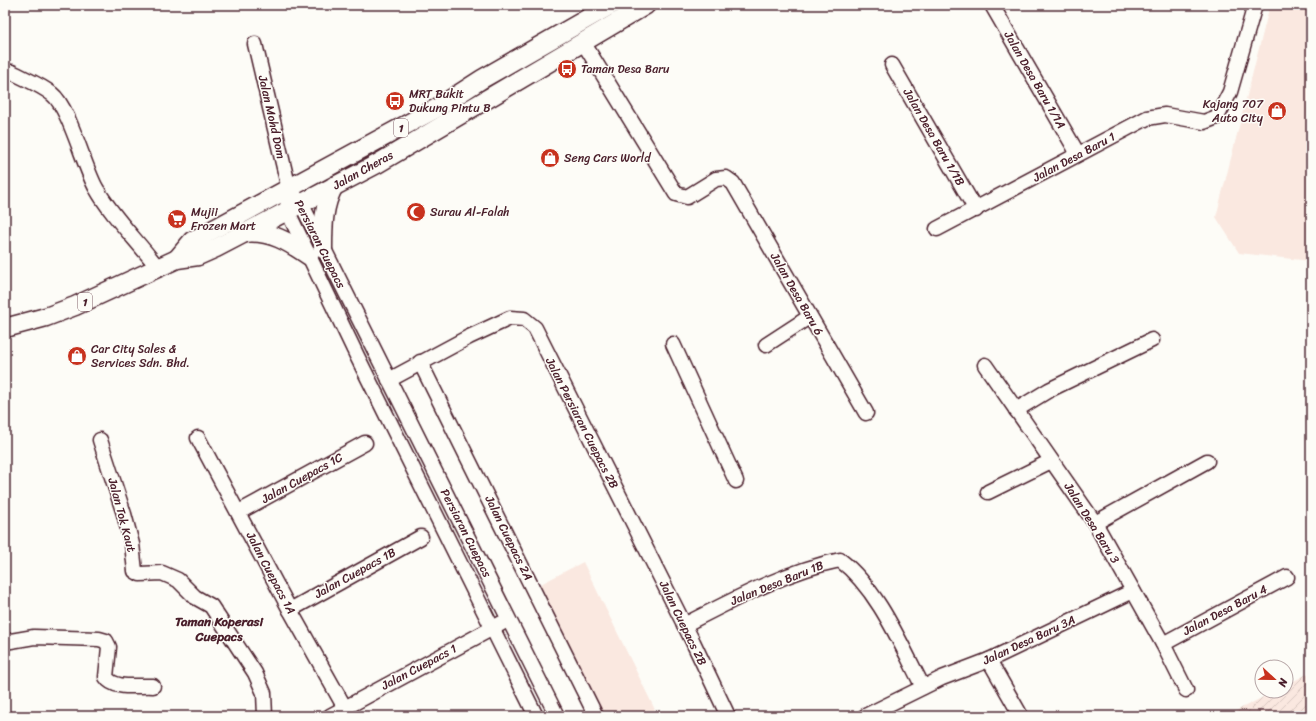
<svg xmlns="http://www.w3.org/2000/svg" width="1316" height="721" font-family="Sriracha,sans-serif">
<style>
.built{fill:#fae8e0}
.industrial{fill:url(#industrial-furrows)}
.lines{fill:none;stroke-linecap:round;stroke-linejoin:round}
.minor-casing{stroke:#4a1f2b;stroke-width:17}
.major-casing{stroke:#4a1f2b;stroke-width:21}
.minor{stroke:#fdfcf7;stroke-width:14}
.major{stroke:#fdfcf7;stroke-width:18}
.labels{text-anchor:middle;stroke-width:3;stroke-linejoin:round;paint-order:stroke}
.shield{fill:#fdfcf7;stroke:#806168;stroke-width:1}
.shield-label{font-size:11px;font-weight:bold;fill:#4a1f2b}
.poi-label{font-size:12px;fill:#4a1f2b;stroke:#fdfcf7;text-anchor:start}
.street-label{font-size:12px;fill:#4a1f2b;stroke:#fdfcf7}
.neighbourhood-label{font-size:13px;font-weight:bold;fill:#4a1f2b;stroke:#fdfcf7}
</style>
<defs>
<pattern id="industrial-furrows" width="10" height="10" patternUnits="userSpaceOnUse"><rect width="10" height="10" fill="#fae8e0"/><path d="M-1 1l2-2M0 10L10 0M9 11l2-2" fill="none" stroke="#d8c7c0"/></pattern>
</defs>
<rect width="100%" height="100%" fill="#fdfcf7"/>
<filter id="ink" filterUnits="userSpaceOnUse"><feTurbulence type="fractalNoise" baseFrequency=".025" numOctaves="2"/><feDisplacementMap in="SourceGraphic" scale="8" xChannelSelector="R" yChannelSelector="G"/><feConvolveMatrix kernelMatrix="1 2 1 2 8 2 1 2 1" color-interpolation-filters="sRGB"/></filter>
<g filter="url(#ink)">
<!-- built -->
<g class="built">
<path d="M1270,5H1311V261L1239,253L1216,217Z"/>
<path d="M583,562L658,716H601L537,586Z"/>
</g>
<!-- industrial -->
<path class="industrial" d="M1311,672V716H1226L1275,691H1286V685Z"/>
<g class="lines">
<!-- minor casing -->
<g class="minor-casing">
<g id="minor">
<path d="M993,7L1078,154"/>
<path d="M583,42L676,194L687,197L716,179L726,178L733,183L866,413"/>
<path d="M255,44L289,189L287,210L357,356L536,716"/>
<path d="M892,65L976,210"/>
<path d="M5,72H12C25,79 41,85 52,94C69,107 84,167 96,188C113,218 138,241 158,268"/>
<path d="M295,196L301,203L557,716"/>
<path d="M937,229L1147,118L1165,115L1204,122L1217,117L1230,92L1255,5"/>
<path d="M673,344L736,481"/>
<path d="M766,345L809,317"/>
<path d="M420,362L596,716"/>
<path d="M985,365L1095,523L1163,644L1186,690"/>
<path d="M389,380L469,337L510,318L524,319L535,328L693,642L728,716"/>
<path d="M1016,410L1049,390L1152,340"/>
<path d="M198,438L290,610L345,708"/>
<path d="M100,440L124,514L132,544L135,571L140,574L162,573L178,580L195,597L211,606L255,673L264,693L265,716"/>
<path d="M988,492L1051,461"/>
<path d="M239,512L365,443"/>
<path d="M1095,523L1207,461"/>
<path d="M290,610L421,537"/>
<path d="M684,625C733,600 786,571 840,560C878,589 901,645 923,687"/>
<path d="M5,642L34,637L99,639L106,641L109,647L106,677C114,690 139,685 153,686"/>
<path d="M1163,644L1287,577"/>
<path d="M989,660L1021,716"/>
<path d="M330,716L502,623"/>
<path d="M865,716L942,678L989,660L1133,591"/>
</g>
</g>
<!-- major casing -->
<g class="major-casing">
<g id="major">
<path d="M244,233C270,230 289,242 309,256"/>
<path d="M323,249C323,226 323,206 334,186"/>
<path d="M177,259L192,241L437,108L482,79L611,5"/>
<path d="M5,328L46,317L75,306L177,259L198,256L216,248L377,164L646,5"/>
</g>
</g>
<!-- minor -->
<use href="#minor" class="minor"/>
<!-- major -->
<use href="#major" class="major"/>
</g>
</g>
<!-- icons -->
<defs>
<g id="bus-disc" transform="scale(1)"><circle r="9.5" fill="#c8321e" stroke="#fdfcf7"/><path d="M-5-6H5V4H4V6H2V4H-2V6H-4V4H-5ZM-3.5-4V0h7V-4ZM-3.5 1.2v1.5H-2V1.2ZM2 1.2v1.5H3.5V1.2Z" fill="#fff"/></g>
<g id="shop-disc" transform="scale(1)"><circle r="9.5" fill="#c8321e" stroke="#fdfcf7"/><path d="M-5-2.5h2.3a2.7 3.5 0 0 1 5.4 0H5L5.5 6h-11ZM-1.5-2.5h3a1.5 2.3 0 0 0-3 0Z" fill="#fff"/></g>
<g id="mosque-disc" transform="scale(1)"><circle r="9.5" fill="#c8321e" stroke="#fdfcf7"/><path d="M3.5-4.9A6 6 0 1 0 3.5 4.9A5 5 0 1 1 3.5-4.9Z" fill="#fff"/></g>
<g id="supermarket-disc" transform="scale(1)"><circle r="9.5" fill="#c8321e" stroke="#fdfcf7"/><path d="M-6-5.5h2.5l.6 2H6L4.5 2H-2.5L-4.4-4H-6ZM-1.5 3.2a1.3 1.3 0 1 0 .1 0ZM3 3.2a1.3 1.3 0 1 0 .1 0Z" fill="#fff"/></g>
</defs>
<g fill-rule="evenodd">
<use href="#bus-disc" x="567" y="69"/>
<use href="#bus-disc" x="395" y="101"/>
<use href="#shop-disc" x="1277" y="111"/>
<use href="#shop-disc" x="550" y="158"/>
<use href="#mosque-disc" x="416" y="212"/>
<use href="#supermarket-disc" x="177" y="219"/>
<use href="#shop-disc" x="77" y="356"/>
</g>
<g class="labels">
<!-- shield labels -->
<g class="shield">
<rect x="394" y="119" width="14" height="18" rx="3"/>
<rect x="78" y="293" width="14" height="18" rx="3"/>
</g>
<g class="shield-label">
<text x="401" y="132">1</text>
<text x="85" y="306">1</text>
</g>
<!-- poi labels -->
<g class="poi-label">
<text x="581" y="73">Taman Desa Baru</text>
<text x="409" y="98">MRT Bukit<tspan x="409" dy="14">Dukung Pintu B</tspan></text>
<text x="1263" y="108" text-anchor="end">Kajang 707<tspan x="1263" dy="14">Auto City</tspan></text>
<text x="564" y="162">Seng Cars World</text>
<text x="191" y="216">Mujii<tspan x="191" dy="14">Frozen Mart</tspan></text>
<text x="430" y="216">Surau Al-Falah</text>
<text x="91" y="353">Car City Sales &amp;<tspan x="91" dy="14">Services Sdn. Bhd.</tspan></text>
</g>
<!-- street labels -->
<g class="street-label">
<text transform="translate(1035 80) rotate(60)" y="4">Jalan Desa Baru 1/1A</text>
<text transform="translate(272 117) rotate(77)" y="4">Jalan Mohd Dom</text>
<text transform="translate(934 137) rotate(60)" y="4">Jalan Desa Baru 1/1B</text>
<text transform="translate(1074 157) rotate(-28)" y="4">Jalan Desa Baru 1</text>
<text transform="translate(363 170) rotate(-29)" y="4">Jalan Cheras</text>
<text transform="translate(320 244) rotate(63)" y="4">Persiaran Cuepacs</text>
<text transform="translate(797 294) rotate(60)" y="4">Jalan Desa Baru 6</text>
<text transform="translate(582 423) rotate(63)" y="4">Jalan Persiaran Cuepacs 2B</text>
<text transform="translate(302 478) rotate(-29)" y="4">Jalan Cuepacs 1C</text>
<text transform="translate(122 515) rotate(75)" y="4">Jalan Tok Kaut</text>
<text transform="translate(1092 523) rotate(58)" y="4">Jalan Desa Baru 3</text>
<text transform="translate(466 533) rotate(63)" y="4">Persiaran Cuepacs</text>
<text transform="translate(509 538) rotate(64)" y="4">Jalan Cuepacs 2A</text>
<text transform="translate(271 573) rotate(62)" y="4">Jalan Cuepacs 1A</text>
<text transform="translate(355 573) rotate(-29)" y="4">Jalan Cuepacs 1B</text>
<text transform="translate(777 583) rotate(-22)" y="4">Jalan Desa Baru 1B</text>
<text transform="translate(1225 610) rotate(-28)" y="4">Jalan Desa Baru 4</text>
<text transform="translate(683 623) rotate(64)" y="4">Jalan Cuepacs 2B</text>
<text transform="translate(1029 640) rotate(-25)" y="4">Jalan Desa Baru 3A</text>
<text transform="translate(419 667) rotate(-28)" y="4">Jalan Cuepacs 1</text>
</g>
<!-- neighbourhood labels -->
<g class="neighbourhood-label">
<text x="219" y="626">Taman Koperasi<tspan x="219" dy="15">Cuepacs</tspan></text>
</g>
</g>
<!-- margin -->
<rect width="1316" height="721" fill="none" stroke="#fdfcf7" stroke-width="20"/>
<rect x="10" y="10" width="1296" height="701" fill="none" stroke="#4a1f2b" stroke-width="1.5" filter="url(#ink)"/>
<!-- north arrow -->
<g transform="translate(1274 679) rotate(112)"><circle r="19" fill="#fdfcf7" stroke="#b5a4a5"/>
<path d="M0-3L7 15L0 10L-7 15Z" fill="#c8321e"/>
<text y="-6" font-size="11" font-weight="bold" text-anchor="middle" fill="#4a1f2b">N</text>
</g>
</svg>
